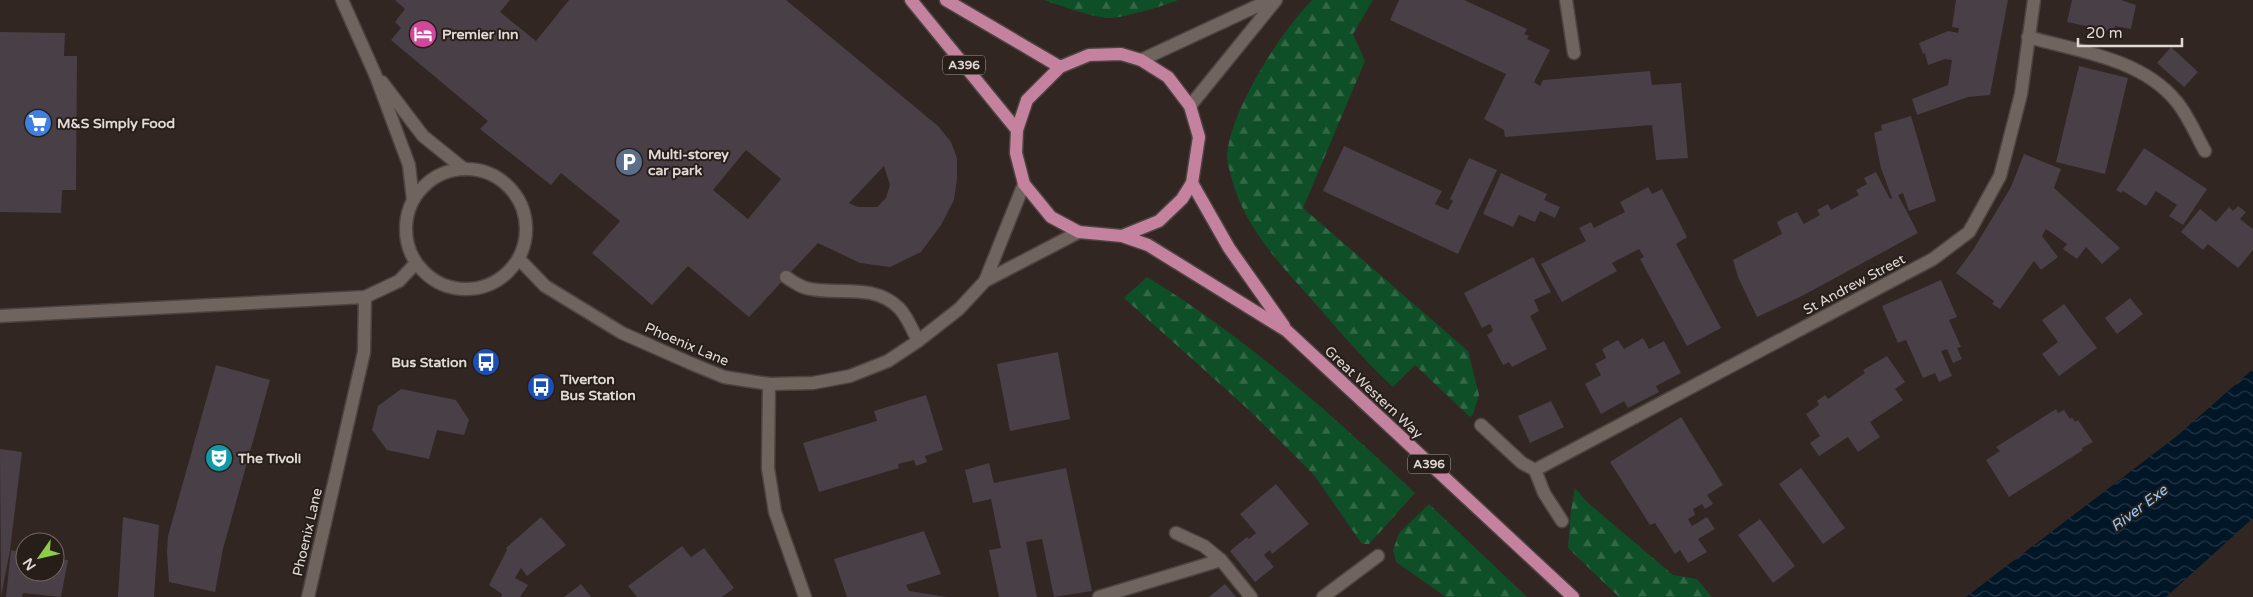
<svg xmlns="http://www.w3.org/2000/svg" width="2253" height="597" font-family="'Varela Round',sans-serif">
<style>
.forest{fill:url(#forest-firs)}
.water{fill:url(#water-waves)}
.building{fill:#493f46;fill-rule:evenodd}
.lines{fill:none;stroke-linecap:round;stroke-linejoin:round}
.minor-casing{stroke:#4c4440;stroke-width:15}
.major-casing{stroke:#4c4440;stroke-width:15}
.minor{stroke:#70645f;stroke-width:12}
.major{stroke:#c5829f;stroke-width:12}
.labels{text-anchor:middle;stroke-width:4;stroke-linejoin:round;paint-order:stroke}
.shield{fill:#271d19;stroke:#a8a19d;stroke-width:1}
.shield-label{font-size:12px;font-weight:bold;fill:#e0d9d6}
.poi-label{font-size:14px;font-weight:bold;fill:#e0d9d6;stroke:#271d19;text-anchor:start}
.street-label{font-size:14px;fill:#e0d9d6;stroke:#271d19}
.water-label{font-size:15px;font-style:italic;fill:#93c9f6;stroke:#271d19}
</style>
<defs>
<pattern id="forest-firs" width="22" height="20" patternUnits="userSpaceOnUse" patternTransform="scale(1.25)"><rect width="22" height="20" fill="#0f4f27"/><path d="M5 1l3.5 6h-7zM16 11l3.5 6h-7z" fill="#326846"/></pattern>
<pattern id="water-waves" width="16" height="10" patternUnits="userSpaceOnUse" patternTransform="scale(1.25)"><rect width="16" height="10" fill="#011627"/><path d="M0 5q4-4 8 0t8 0" fill="none" stroke="#263746"/></pattern>
</defs>
<rect width="100%" height="100%" fill="#312622"/>
<!-- forest -->
<g class="forest">
<path d="M1044,0H1178C1164,6 1120,19 1107,18C1085,15 1064,7 1044,0Z"/>
<path d="M1312,0H1373L1353,34L1365,61L1303,208L1468,351L1479,395L1473,414L1470,417L1415,365L1393,387C1364,360 1339,331 1313,301C1279,263 1244,227 1231,176C1230,170 1227,164 1227,158C1228,114 1281,31 1312,0Z"/>
<path d="M1147,277C1247,338 1331,414 1415,493L1369,544H1362L1314,475L1249,410L1124,298Z"/>
<path d="M1575,488L1587,502L1673,575L1697,579L1712,597H1619L1568,548L1571,510Z"/>
<path d="M1429,504L1527,597H1446L1396,562L1393,550L1399,533Z"/>
</g>
<!-- water -->
<path class="water" d="M2253,369V518L2166,597H1966L2177,436Z"/>
<!-- building -->
<g class="building">
<path d="M395,0H510L500,12L536,41L569,0H786L938,126L951,142L957,158V179L954,200L941,225L921,252L890,267L860,263L818,243L749,317L688,266L652,305L592,253L620,221L561,173L551,185L480,129L488,121L391,40L401,28L395,22L405,9ZM746,150L781,179L748,219L713,190ZM884,166L890,185L886,198L877,207H858L849,203Z"/>
<path d="M1399,0H1464L1527,29L1524,34L1529,36L1527,39L1550,50L1534,82L1540,86L1543,80L1650,71L1652,85L1681,83L1688,158L1656,160L1652,125L1505,137L1504,130L1484,119L1506,74L1390,20Z"/>
<path d="M1956,0H2008L1990,95L1968,97L1917,115L1912,99L1948,85L1952,60L1945,59L1928,65L1925,53L1923,54L1919,43L1948,31L1958,33L1959,28L1952,27Z"/>
<path d="M2072,0H2121L2136,5L2131,29L2115,26L2114,32L2067,22Z"/>
<path d="M0,32L65,33L64,56H77L76,190H62L61,213L0,212Z"/>
<path d="M2171,47L2198,72L2184,87L2157,63Z"/>
<path d="M2079,66L2128,78L2105,174L2056,162Z"/>
<path d="M1911,116L1936,201L1909,211L1903,193L1898,195L1918,233L1802,296L1757,317L1738,277L1733,260L1782,234L1777,222L1786,217L1797,212L1804,224L1820,215L1817,210L1828,204L1831,210L1859,195L1856,190L1867,184L1864,178L1876,172L1890,199L1892,198L1881,168L1874,133L1882,130L1881,125Z"/>
<path d="M1344,146L1442,191L1435,204L1448,210L1453,201L1450,199L1469,158L1497,170L1458,254L1323,191Z"/>
<path d="M2144,148L2207,189L2183,225L2169,216L2177,205L2156,191L2146,206L2123,191L2121,193L2116,190Z"/>
<path d="M2024,154L2061,169L2054,188L2120,248L2102,264L2086,247L2077,259L2063,249L2067,244L2046,229L2042,236L2058,257L2041,270L2034,261L2000,309L1992,304L1994,301L1956,273L1973,250L2011,187Z"/>
<path d="M1501,173L1547,194L1544,200L1560,207L1555,218L1540,211L1535,222L1519,215L1513,227L1483,214Z"/>
<path d="M1648,187L1652,194L1662,189L1687,237L1676,244L1721,328L1687,346L1640,259L1644,257L1639,249L1612,263L1617,271L1562,302L1541,264L1586,241L1579,228L1591,222L1594,228L1625,212L1620,202Z"/>
<path d="M2238,206L2246,212L2240,219L2253,229V250L2238,268L2208,244L2203,250L2181,232L2200,209L2216,222L2229,207L2233,211Z"/>
<path d="M1533,257L1551,292L1534,300L1539,311L1530,316L1547,349L1512,367L1509,362L1503,365L1487,335L1493,331L1490,324L1482,328L1464,293Z"/>
<path d="M1941,280L1957,317L1949,320L1961,347L1957,348L1962,359L1953,363L1947,349L1941,351L1952,376L1939,382L1935,373L1923,378L1906,340L1898,343L1882,306Z"/>
<path d="M2130,298L2143,314L2117,334L2105,318Z"/>
<path d="M2064,304L2097,348L2059,376L2042,354L2058,342L2042,320Z"/>
<path d="M1643,338L1649,349L1664,341L1681,373L1656,386L1659,392L1628,408L1624,401L1601,414L1585,384L1601,375L1595,364L1606,358L1602,349L1618,340L1624,349Z"/>
<path d="M1058,352L1070,419L1010,431L997,364Z"/>
<path d="M1887,356L1905,382L1895,389L1903,400L1870,422L1880,437L1858,452L1848,437L1819,456L1810,443L1820,436L1806,414L1819,405L1817,401L1825,395L1828,399L1865,373L1863,370Z"/>
<path d="M216,365L270,380L223,549L215,592L169,582L167,552L168,536Z"/>
<path d="M401,389L456,400L469,420L464,435L437,430L429,459L387,450L372,430L378,406Z"/>
<path d="M926,395L943,450L925,456L927,462L916,466L914,460L898,464L899,468L819,492L803,443L877,421L874,411Z"/>
<path d="M1551,401L1564,427L1530,443L1518,416Z"/>
<path d="M2056,409L2058,413L2064,410L2070,419L2072,417L2075,422L2078,420L2093,442L2082,448L2083,450L2009,497L1986,460L2000,451L1996,447Z"/>
<path d="M1681,417L1723,485L1707,495L1713,504L1705,509L1702,504L1693,509L1695,515L1688,519L1692,526L1707,517L1715,529L1698,539L1707,552L1688,563L1680,550L1675,554L1655,523L1650,525L1610,462Z"/>
<path d="M0,449L22,452L10,550L1,597Z"/>
<path d="M989,463L994,483L1066,468L1092,591L1054,597L1042,539L1026,542L1037,597H999L989,550L1001,548L991,499L973,503L965,470Z"/>
<path d="M1801,468L1845,528L1823,544L1779,484Z"/>
<path d="M1276,484L1309,524L1272,554L1270,550L1264,555L1274,567L1255,582L1230,551L1247,537L1249,539L1256,533L1240,514Z"/>
<path d="M123,517L159,525L154,597H118Z"/>
<path d="M541,517L566,545L527,576L521,568L515,578L528,585L520,597H501L502,594L489,585L507,550L506,548Z"/>
<path d="M1760,519L1795,566L1773,583L1738,535Z"/>
<path d="M924,531L941,574L906,585L909,591L947,597H847L834,559Z"/>
<path d="M682,546L691,557L704,548L734,588L722,597H637L628,586Z"/>
<path d="M11,550L25,553V572H55V558L68,560L61,597L23,593L22,597H6Z"/>
<path d="M581,584L591,597H564Z"/>
<path d="M1225,584L1236,597H1209Z"/>
</g>
<g class="lines">
<!-- minor casing -->
<g class="minor-casing">
<g id="minor">
<path d="M342,0L375,74L409,165L413,200"/>
<path d="M1566,0L1574,53"/>
<path d="M2028,37C2078,51 2142,59 2176,101C2188,115 2196,135 2205,151"/>
<path d="M1141,60L1270,0"/>
<path d="M382,82L423,136L464,169"/>
<path d="M1190,106L1276,0"/>
<circle cx="466" cy="229" r="60"/>
<path d="M519,259L545,286L622,333L690,363L724,377L769,384L813,383L850,376L888,361L918,341L959,309L985,281L1079,232"/>
<path d="M786,277C792,281 799,286 806,288C836,296 873,282 899,308C907,316 913,331 918,341"/>
<path d="M985,281L1024,184"/>
<path d="M0,316L365,297L399,281L416,263"/>
<path d="M769,384L768,468L775,512L805,597"/>
<path d="M1481,425L1522,463L1535,470L1933,259L1969,232L2000,176L2021,94L2034,0"/>
<path d="M1535,470L1544,493L1562,521"/>
<path d="M1176,533L1204,546L1221,560L1251,597"/>
<path d="M308,597L364,352L365,297"/>
<path d="M1099,597L1221,560"/>
<path d="M1323,597L1378,556"/>
</g>
</g>
<!-- major casing -->
<g class="major-casing">
<g id="major">
<path d="M911,0L1017,130"/>
<path d="M946,0L1060,67"/>
<path d="M1192,183L1229,248L1284,326"/>
<path d="M1122,236L1159,221L1182,199L1192,183L1199,137L1190,106L1168,77L1141,60L1121,54L1089,55L1060,67L1027,100L1017,130L1016,153L1024,184L1051,217L1079,232L1122,236L1148,245L1287,331L1573,597"/>
</g>
</g>
<!-- minor -->
<use href="#minor" class="minor"/>
<!-- major -->
<use href="#major" class="major"/>
</g>
<!-- icons -->
<defs>
<g id="hotel-disc" transform="scale(1.4375)"><circle r="9.5" fill="#d1479c" stroke="#271d19"/><path d="M-6-4.5h1.5V1H6V5H4.5V3h-9V5H-6ZM-4 0a1.8 1.8 0 1 1 3.6 0ZM.5 0V-2.5h3Q6-2.5 6 0Z" fill="#fff"/></g>
<g id="supermarket-disc" transform="scale(1.4375)"><circle r="9.5" fill="#3f7fe0" stroke="#271d19"/><path d="M-6-5.5h2.5l.6 2H6L4.5 2H-2.5L-4.4-4H-6ZM-1.5 3.2a1.3 1.3 0 1 0 .1 0ZM3 3.2a1.3 1.3 0 1 0 .1 0Z" fill="#fff"/></g>
<g id="parking-disc" transform="scale(1.4375)"><circle r="9.5" fill="#5c6f8a" stroke="#271d19"/><path d="M-3.5-5.5H1a3.5 3.5 0 0 1 0 7H-1V5.5H-3.5ZM-1-3.4V-.6H.8a1.4 1.4 0 0 0 0-2.8Z" fill="#fff"/></g>
<g id="bus-disc" transform="scale(1.4375)"><circle r="9.5" fill="#1a4fb4" stroke="#271d19"/><path d="M-5-6H5V4H4V6H2V4H-2V6H-4V4H-5ZM-3.5-4V0h7V-4ZM-3.5 1.2v1.5H-2V1.2ZM2 1.2v1.5H3.5V1.2Z" fill="#fff"/></g>
<g id="theatre-disc" transform="scale(1.4375)"><circle r="9.5" fill="#0f9aa8" stroke="#271d19"/><path d="M-5-5.5Q0-4 5-5.5V0Q5 5 0 6Q-5 5-5 0ZM-3.3-2.5H-1v1.5H-3.3ZM1-2.5H3.3v1.5H1ZM-2.8 1Q0 5.5 2.8 1Z" fill="#fff"/></g>
</defs>
<g fill-rule="evenodd">
<use href="#hotel-disc" x="423" y="34"/>
<use href="#supermarket-disc" x="38" y="123"/>
<use href="#parking-disc" x="629" y="162"/>
<use href="#bus-disc" x="486" y="362"/>
<use href="#bus-disc" x="541" y="387"/>
<use href="#theatre-disc" x="219" y="458"/>
</g>
<g class="labels">
<!-- shield labels -->
<g class="shield">
<rect x="943" y="55.5" width="42" height="19" rx="4"/>
<rect x="1408" y="454.5" width="42" height="19" rx="4"/>
</g>
<g class="shield-label">
<text x="964" y="69">A396</text>
<text x="1429" y="468">A396</text>
</g>
<!-- poi labels -->
<g class="poi-label">
<text x="442" y="39">Premier Inn</text>
<text x="57" y="128">M&amp;S Simply Food</text>
<text x="648" y="159">Multi-storey<tspan x="648" dy="16">car park</tspan></text>
<text x="467" y="367" text-anchor="end">Bus Station</text>
<text x="560" y="384">Tiverton<tspan x="560" dy="16">Bus Station</tspan></text>
<text x="238" y="463">The Tivoli</text>
</g>
<!-- street labels -->
<g class="street-label">
<text transform="translate(1854 284) rotate(-28)" y="5">St Andrew Street</text>
<text transform="translate(687 344) rotate(23)" y="5">Phoenix Lane</text>
<text transform="translate(1374 392) rotate(43)" y="5">Great Western Way</text>
<text transform="translate(307 532) rotate(-77)" y="5">Phoenix Lane</text>
</g>
<!-- water labels -->
<g class="water-label">
<text transform="translate(2139 508) rotate(-37)" y="5">River Exe</text>
</g>
</g>
<!-- north arrow -->
<g transform="translate(40 557) rotate(236)"><circle r="24" fill="#271d19" stroke="#716865"/>
<path d="M0-4L9 19L0 12L-9 19Z" fill="#8dce44"/>
<text y="-8" font-size="14" font-weight="bold" text-anchor="middle" fill="#e0d9d6">N</text>
</g>
<!-- scale -->
<path d="M2078 38v8h104v-8" fill="none" stroke="#e0d9d6" stroke-width="2.5"/>
<text x="2086" y="38" font-size="15" fill="#e0d9d6" stroke="#271d19" stroke-width="4" paint-order="stroke">20 m</text>
</svg>
